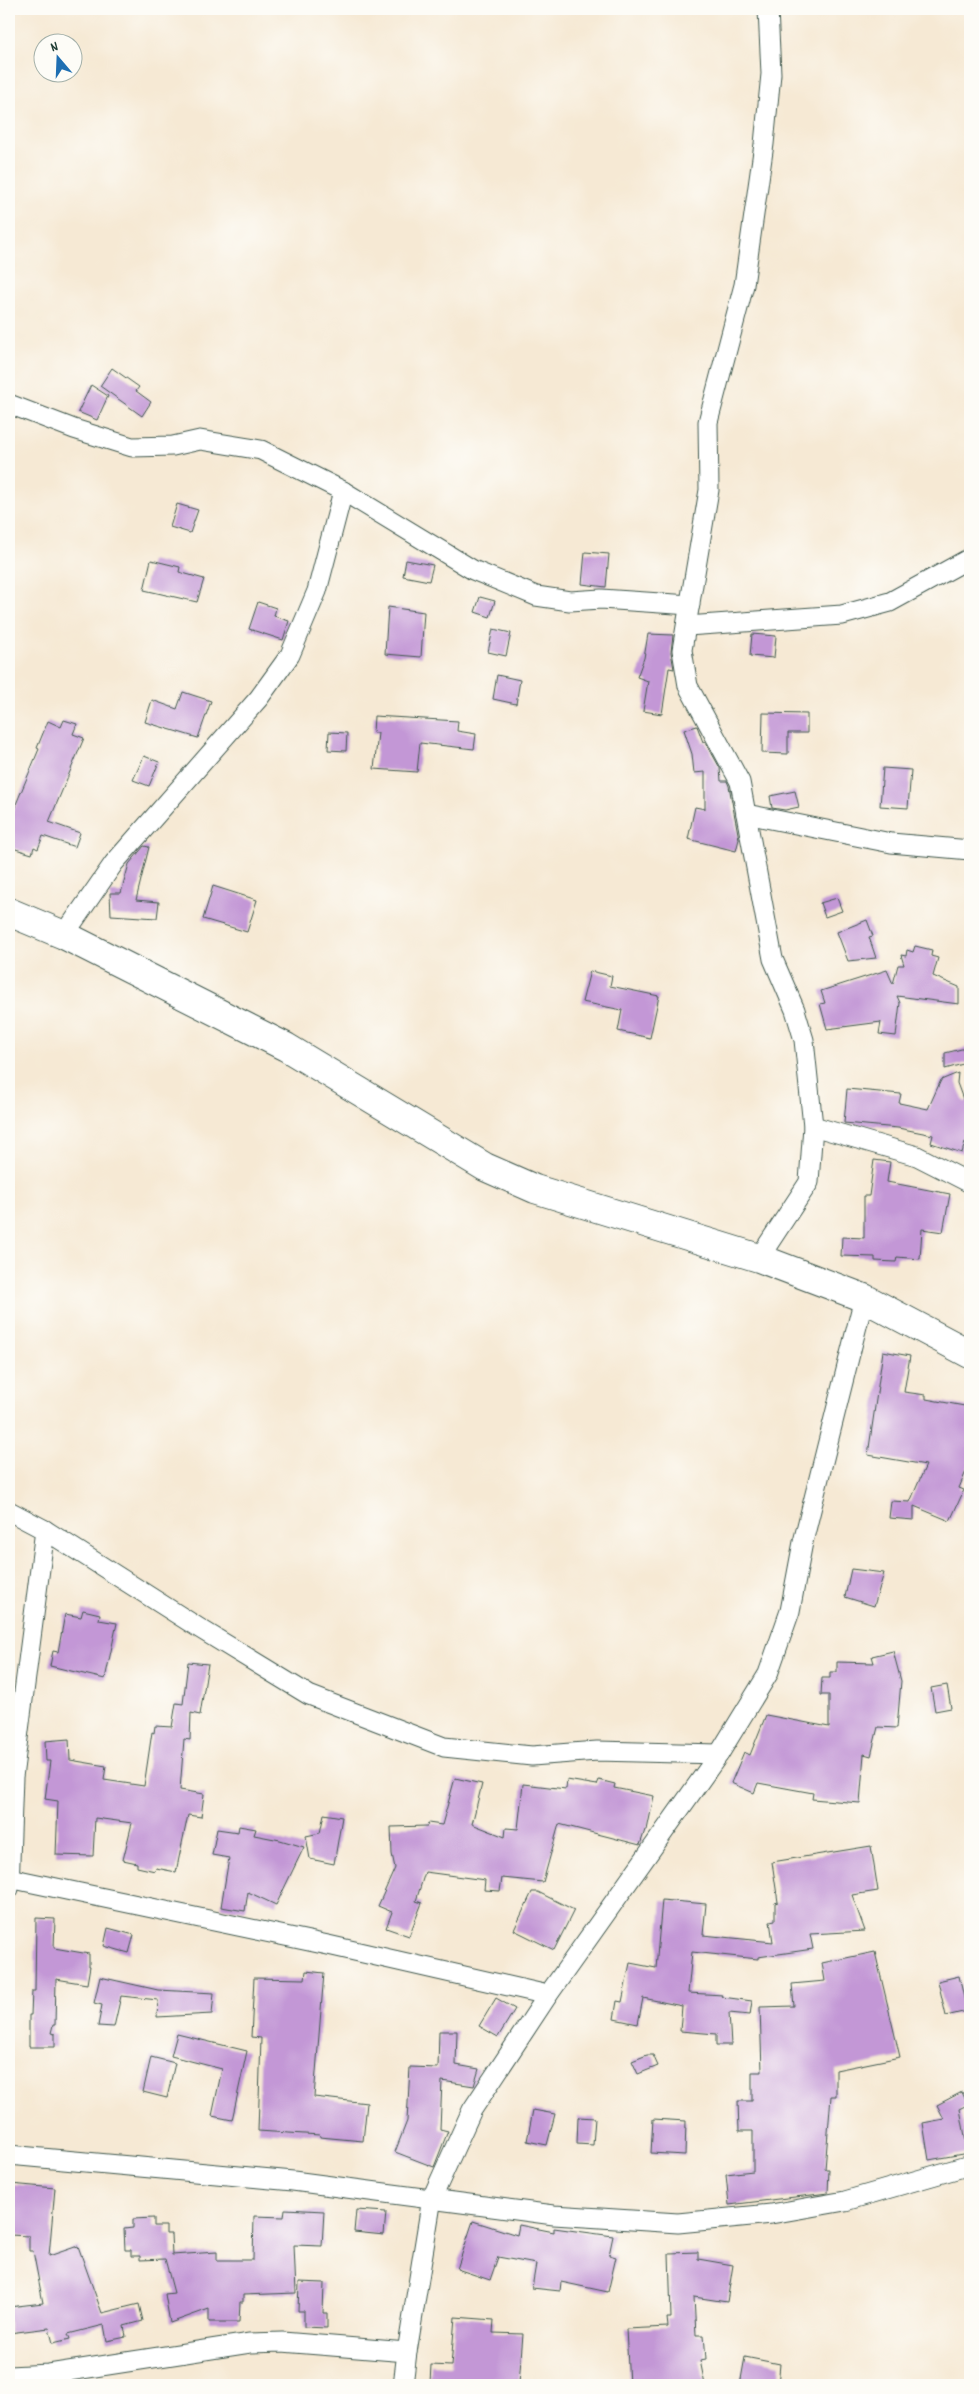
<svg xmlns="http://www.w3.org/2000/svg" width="979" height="2394" font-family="Dekko,sans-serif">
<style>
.building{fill:#c397d6}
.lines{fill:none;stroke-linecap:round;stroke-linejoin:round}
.minor-casing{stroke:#3f574c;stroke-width:21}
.highway-casing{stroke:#3f574c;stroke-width:30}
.minor{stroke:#fff;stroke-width:19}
.highway{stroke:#fff;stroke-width:28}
</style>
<rect width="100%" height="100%" fill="#fdfcf7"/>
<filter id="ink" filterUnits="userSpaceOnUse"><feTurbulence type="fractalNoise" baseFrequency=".02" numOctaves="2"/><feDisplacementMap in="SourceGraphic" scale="10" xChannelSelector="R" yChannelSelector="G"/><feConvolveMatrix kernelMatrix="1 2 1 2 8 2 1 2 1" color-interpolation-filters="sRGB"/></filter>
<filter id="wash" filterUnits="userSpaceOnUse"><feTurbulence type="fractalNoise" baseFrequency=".0096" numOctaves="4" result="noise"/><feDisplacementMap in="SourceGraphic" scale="20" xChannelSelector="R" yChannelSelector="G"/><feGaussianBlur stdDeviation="1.12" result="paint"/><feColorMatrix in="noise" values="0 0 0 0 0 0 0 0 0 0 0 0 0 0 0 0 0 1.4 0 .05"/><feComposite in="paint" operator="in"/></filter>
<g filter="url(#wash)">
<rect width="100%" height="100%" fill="#f6e9d4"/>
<g id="blocks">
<!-- building -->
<g class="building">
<path d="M112,368L139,387L136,391L151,402L142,416L100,386Z"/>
<path d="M91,385L108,396L97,420L78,412Z"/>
<path d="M177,504L198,510L190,533L170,527Z"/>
<path d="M585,552L609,554L606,587L582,584Z"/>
<path d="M151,560L180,567L179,572L204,579L197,602L144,590Z"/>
<path d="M406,560L433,565L429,581L403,576Z"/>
<path d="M480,597L495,601L490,617L475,612Z"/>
<path d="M258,602L276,608L274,616L289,621L283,640L249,629Z"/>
<path d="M388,607L424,612L421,657L385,654Z"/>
<path d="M493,629L511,633L506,656L488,652Z"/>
<path d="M648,634L673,635L671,652L674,669L669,668L662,714L643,711L648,681L637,677L644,658Z"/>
<path d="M752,634L776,636L774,658L750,656Z"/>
<path d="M497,675L520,680L516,704L493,699Z"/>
<path d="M183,692L211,701L198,738L145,722L152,700L177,709Z"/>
<path d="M763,713L807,714V733H788V754L762,753Z"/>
<path d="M374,716L458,721L457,731L476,734L474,749L420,743L417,772L374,769L378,733H373Z"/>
<path d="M64,720L77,724L73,734L84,738L49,822L80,833L75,847L43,836L38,849L34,847L32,854L9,847V821L39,749L37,748L48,721L61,727Z"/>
<path d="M697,726L703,742L705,741L720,768L721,781H727L729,786L739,839L736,851L688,839L695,807L705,809V772L694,773L692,754L684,730Z"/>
<path d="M329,732L347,733L346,751L328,750Z"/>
<path d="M144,756L159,762L149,786L133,780Z"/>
<path d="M883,768L911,770L908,808L880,806Z"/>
<path d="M795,791L799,807L785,810L772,808L770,796Z"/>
<path d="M144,846L149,847L136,900L159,902L157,918L111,915L110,893H121L129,864Z"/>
<path d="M213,886L257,900L247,932L203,919Z"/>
<path d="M837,898L842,911L825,917L820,903Z"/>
<path d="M867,920L873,936L869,937L876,958L848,961L837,932Z"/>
<path d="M915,946L932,950L931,956L938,958L933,976L959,987V1004L897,996L900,1003L896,1036L879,1034L881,1022L827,1029L820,1004L825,1003L821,991L887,970L893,984L898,965H904L901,955L906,956L907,950L913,952Z"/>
<path d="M590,971L612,976L610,986L659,996L650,1038L618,1031L622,1010L582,1002Z"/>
<path d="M970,1047V1062L945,1069V1053Z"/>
<path d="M958,1073L957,1083L964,1102L970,1100V1143L965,1142L962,1153L931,1143L933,1135L898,1128L844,1123L847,1089L901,1094L899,1103L928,1109L941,1080Z"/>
<path d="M874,1160L890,1162L887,1182L950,1194L943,1232L922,1229L920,1259L897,1257L896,1262L875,1261V1257L841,1256L842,1237L864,1238V1196H869Z"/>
<path d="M883,1351L910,1356L904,1392L926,1395V1399L970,1407V1462L959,1488L964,1490L950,1521L914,1506V1520L889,1518L891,1501L910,1502L926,1465L868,1455Z"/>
<path d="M851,1569L884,1573L874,1606L845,1597Z"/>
<path d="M83,1610L100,1614L99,1620L117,1623L105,1679L50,1666L53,1651L58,1652L65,1614L81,1617Z"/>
<path d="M893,1651L901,1681L897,1728L878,1727L871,1756L864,1754L860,1803L812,1799L813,1793L758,1783L754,1793L731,1783L744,1752L750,1755L766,1715L829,1727V1695H821L822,1678H830V1672H837V1662L874,1663L872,1656Z"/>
<path d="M188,1662L208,1664L200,1715L191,1713L190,1740L184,1739L180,1790L204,1794L201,1817L188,1815L176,1872L156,1868L155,1871L137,1867V1863L123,1860L132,1823L95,1818L93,1856L56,1855L58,1801L45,1799L50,1761H46L45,1741L69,1739L70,1760L106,1766L104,1780L144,1786L152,1732L154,1733L155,1726L172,1727L176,1703L183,1704Z"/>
<path d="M947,1685L951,1708L935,1711L931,1688Z"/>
<path d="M455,1778L482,1784L472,1824L505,1837L506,1828L518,1829L523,1784L566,1789L567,1780L597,1785L599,1780L615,1784L614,1788L654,1796L647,1830H645L640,1845L559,1824L543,1882L502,1878L500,1891L484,1890L485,1880L425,1872L416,1901L422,1903L409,1936L386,1928L392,1912L378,1906L395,1868L392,1854L391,1827L427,1826L428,1823L442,1825Z"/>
<path d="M324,1814L342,1817L334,1864L310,1859L306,1836L320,1833Z"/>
<path d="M239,1826L256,1829L254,1835L280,1840L304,1847L276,1905L248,1892L245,1911L221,1907L229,1858L212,1855L217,1829L238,1832Z"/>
<path d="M871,1846L878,1891L852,1895L865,1931L810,1934L813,1949L758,1957V1959L692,1952L688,1993L723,1995L722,1997L752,2001L750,2015L729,2013L731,2045H716V2034L680,2031L682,2006L643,1998L638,2024L614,2019L617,2001L622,2002L630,1963L656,1968L662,1900L706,1904L703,1935L773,1942L770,1921L775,1920V1903L778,1902L772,1862Z"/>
<path d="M532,1892H538L574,1910L554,1950L514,1930Z"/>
<path d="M36,1918L55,1919L54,1948L89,1954V1966H90L87,1984L56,1979L55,2025H53L51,2033L55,2034V2047H29V2015H31L32,1991H35Z"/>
<path d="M108,1928L134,1935L129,1953L104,1946Z"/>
<path d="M875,1952L900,2057L836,2070V2096H831L825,2169H829L828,2193L729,2205L726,2174L753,2171V2131H739L738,2101H752V2072H762L760,2007L794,2006L792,1984L825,1981L822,1963Z"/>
<path d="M306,1971L324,1973L314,2097L367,2103L363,2141L320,2137V2135L258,2131L261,2038L251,2037L254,1978L305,1979Z"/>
<path d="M959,1976L967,2011L946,2016L938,1981Z"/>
<path d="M100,1977L158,1990L214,1993L212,2014L157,2017L158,2000L121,1996L114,2027L98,2026L102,2005L94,2003Z"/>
<path d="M496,1998L515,2009L498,2037L479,2026Z"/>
<path d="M439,2031H457L456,2065L479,2069L474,2086L442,2081L440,2129L448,2131L434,2167L395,2152L407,2121L410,2067L438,2068Z"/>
<path d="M177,2034L247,2051L232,2120L212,2116L222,2069L171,2056Z"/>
<path d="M647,2055H653L658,2066L638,2074L632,2061Z"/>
<path d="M151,2057L175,2063L167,2098L143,2092Z"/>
<path d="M962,2092L968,2105L960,2109L968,2153L929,2160L923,2123L944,2119L937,2105Z"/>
<path d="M533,2110L555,2114L547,2145L527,2141Z"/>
<path d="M578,2117L595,2118L593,2145L577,2144Z"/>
<path d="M653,2119L686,2121L685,2155L651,2153Z"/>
<path d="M11,2184L55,2188L49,2256L78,2246L102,2313L139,2304L143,2321L124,2326L126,2337L107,2341L104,2325L68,2334L70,2339L53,2343L49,2328L9,2333V2307L43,2303L33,2251H29V2236L10,2235L9,2199Z"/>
<path d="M285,2209L324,2211L322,2246L294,2245L296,2293L243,2295V2302H240L239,2322H209V2309L170,2323L165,2294L174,2293L165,2259L140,2260V2256H131V2250H125L124,2229L133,2228V2219L154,2218V2226H166V2234H171L172,2255L217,2252V2260H253L254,2216L284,2217Z"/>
<path d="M356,2210L386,2212L384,2235L354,2232Z"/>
<path d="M473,2221L517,2235L519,2225L554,2232V2228L613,2236L609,2255L616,2257L608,2292L561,2282L560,2291L532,2288L536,2264L498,2257L490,2280L457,2269Z"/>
<path d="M698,2252V2259L733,2265L727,2302L694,2297L696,2335H704L706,2359L700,2360L705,2385H629L626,2329L668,2327L667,2318H671L669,2253Z"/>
<path d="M299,2282L324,2283L323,2313H327V2328L304,2327V2311H298Z"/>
<path d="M455,2317L494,2320L493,2333L523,2334L519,2383H486V2385L430,2383L431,2365L451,2366Z"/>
<path d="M745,2357L780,2364L778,2385H740Z"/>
</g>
</g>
</g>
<g filter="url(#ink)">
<use href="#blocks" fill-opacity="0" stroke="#3f574c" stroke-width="1"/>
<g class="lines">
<!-- minor casing -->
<g class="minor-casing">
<g id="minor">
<path d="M9,404L74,429L132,447L173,446L200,440L261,450L343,491L473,570L536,596L570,601L601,599L690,605"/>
<path d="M687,626L842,615L890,602L970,558"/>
<path d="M746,814L891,843L970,850"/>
<path d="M64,935L114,863L259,698L290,655L317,591L343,491"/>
<path d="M813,1126L917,1156L970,1183"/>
<path d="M759,1258L809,1182L813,1126L804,1040L795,1010L773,959L740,782L688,686L682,650L709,490L708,422L744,285L764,144L771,74L768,9"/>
<path d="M9,1511L45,1530L199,1628L309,1695L444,1747L532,1756L597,1751L719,1754"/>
<path d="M9,1878L328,1945L548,1995"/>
<path d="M9,1889L13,1777L45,1530"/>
<path d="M9,2155L293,2181L554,2215L678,2223L771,2214L845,2201L970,2165"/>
<path d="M9,2376L49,2374L250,2343L282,2342L407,2352"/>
<path d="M403,2385L407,2352L432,2198L472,2110L548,1995L719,1754L768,1674L790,1611L803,1542L864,1298"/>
</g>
</g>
<!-- highway casing -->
<g class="highway-casing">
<path id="highway" d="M9,912L64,935L286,1047L485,1167L535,1189L759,1258L864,1298L970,1354"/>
</g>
<!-- minor -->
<use href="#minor" class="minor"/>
<!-- highway -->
<use href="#highway" class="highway"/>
</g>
</g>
<!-- margin -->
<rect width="979" height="2394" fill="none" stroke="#fdfcf7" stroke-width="30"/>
<!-- north arrow -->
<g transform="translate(58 58) rotate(341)"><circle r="24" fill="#fdfcf7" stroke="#a4b0a9"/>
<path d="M0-4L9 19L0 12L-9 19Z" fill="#1f6fb2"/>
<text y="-8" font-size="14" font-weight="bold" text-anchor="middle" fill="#1f3d34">N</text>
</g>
</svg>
